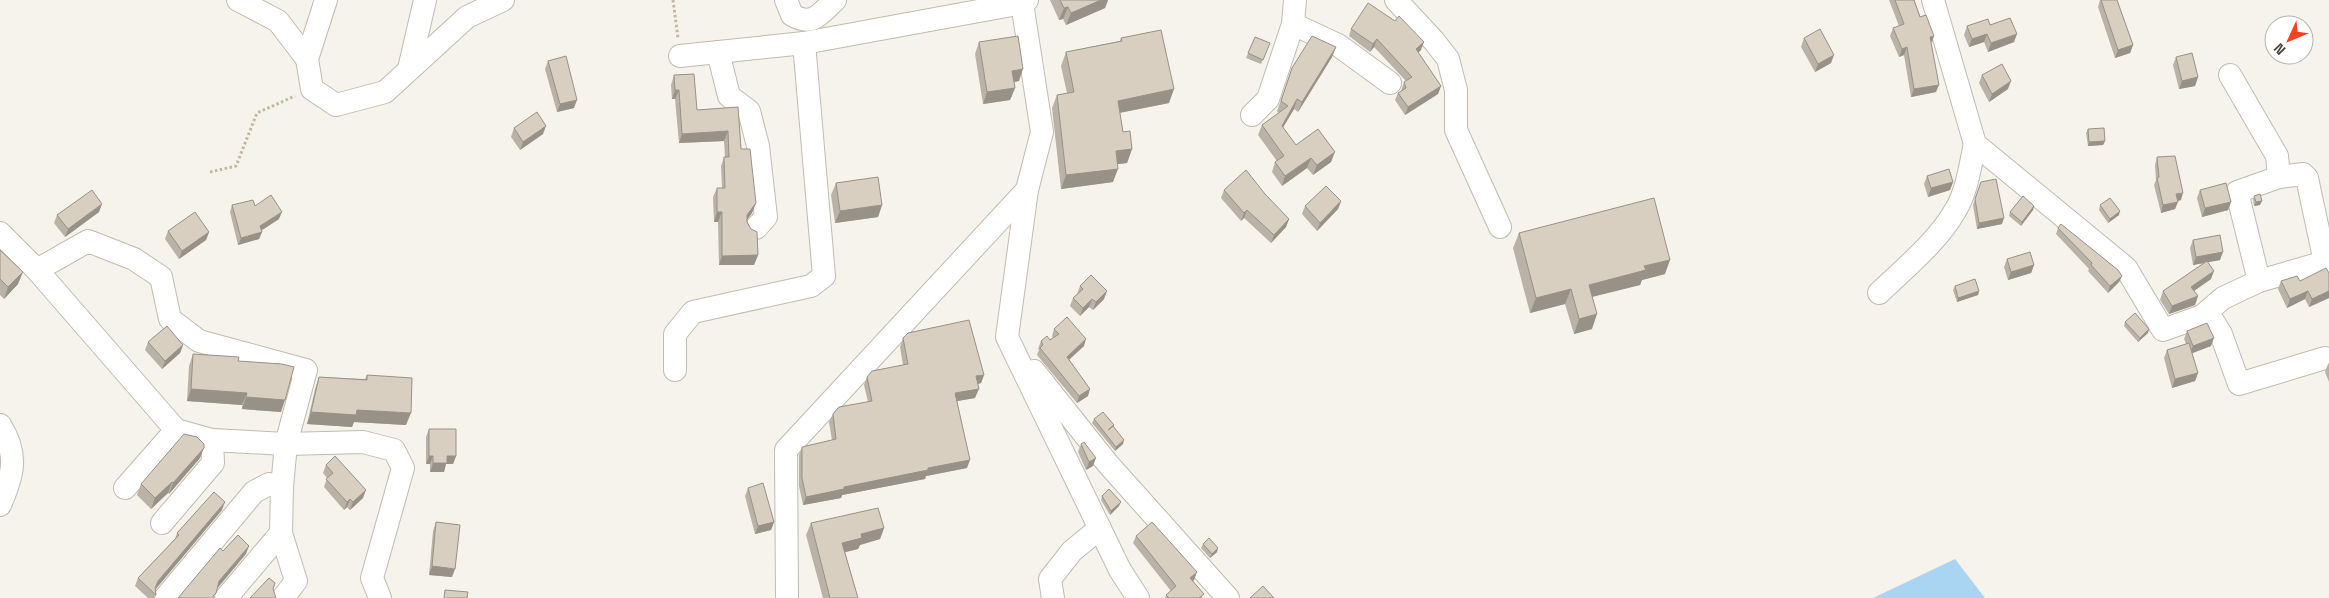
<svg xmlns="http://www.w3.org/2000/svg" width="2329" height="598" font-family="'Space Grotesk',sans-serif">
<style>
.water{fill:#a9d4f2}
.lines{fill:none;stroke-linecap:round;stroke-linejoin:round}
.minor-casing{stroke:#c2bbae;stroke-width:24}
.path{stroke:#c4b79f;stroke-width:3;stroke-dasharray:2.5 2.5;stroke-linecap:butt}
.minor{stroke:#fff;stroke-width:22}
.wall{fill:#bab2a6}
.shaded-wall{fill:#979187}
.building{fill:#d8cfc1;stroke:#979187}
</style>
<rect width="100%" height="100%" fill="#f6f3ec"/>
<!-- water -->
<path class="water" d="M1955,559L1985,598H1873Z"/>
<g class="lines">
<!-- minor casing -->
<g class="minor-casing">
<g id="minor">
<path d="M238,0L278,21L307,59"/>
<path d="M326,0L307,59L312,89L336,105L385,92L467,17L503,0"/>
<path d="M786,0L792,15C813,27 820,14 835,0"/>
<path d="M1027,0L1022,3L1042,132L1027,190L1007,337L1120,570L1138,598"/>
<path d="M1396,0L1434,41L1448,59L1456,90V130L1500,227"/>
<path d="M1933,0L1975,144L2126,268L2163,330L2202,316L2213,321L2221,334L2239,384L2325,358"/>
<path d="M1293,24L1338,45L1390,83"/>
<path d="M718,52L729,96L749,111L758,146L766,217L756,228"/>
<path d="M680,56L804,43L1022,3"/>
<path d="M409,69L425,0"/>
<path d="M2230,75L2277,156L2279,177L2237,192L2259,281"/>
<path d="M1252,115L1268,99L1293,24L1295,0"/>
<path d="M2279,177L2303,174L2307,178L2325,262"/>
<path d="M0,233L37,270L176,430L212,440L286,444L363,442L394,450L403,468L372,578L380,598"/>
<path d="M37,270L88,241L134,259L161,277L170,319L199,341L306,370L286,444L282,487L281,533L296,581L283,598"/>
<path d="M1879,293C1904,269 1938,241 1955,211C1967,192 1970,166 1975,144"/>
<path d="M2202,316L2223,298L2259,281L2325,262L2329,258"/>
<path d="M675,370V334L693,312L811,286L824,276L804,43"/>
<path d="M1034,371L1108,464L1228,598"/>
<path d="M0,425C19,455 13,475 0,505"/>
<path d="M125,488L176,430"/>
<path d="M162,523L213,463L212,440"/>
<path d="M165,598L254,492L269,484L282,487"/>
<path d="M226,598L281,533"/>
<path d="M787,598L786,450L1027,190"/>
<path d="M1053,598L1050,579L1072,551L1100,528"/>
</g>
</g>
<!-- path -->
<g class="path">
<path d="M673,0L678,38"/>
<path d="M210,172L236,166L257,113L295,96"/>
</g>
<!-- minor -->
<use href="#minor" class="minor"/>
</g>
<!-- wall -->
<g class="wall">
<path d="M1050,0H1108L1105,8L1066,25L1063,19L1059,20Z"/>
<path d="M1889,0H1914L1931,44L1936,92L1911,97L1904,55L1899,57L1890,36L1893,28L1899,26Z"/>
<path d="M2100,0H2117L2133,45L2130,53L2115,58L2098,7Z"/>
<path d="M1990,25L2014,42L1988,52L1984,42L1969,47L1964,35L1967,26Z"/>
<path d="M1351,29L1421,50L1418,53L1441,86L1438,94L1405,115L1395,100L1398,93L1401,91L1404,82L1406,81L1374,47L1370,52L1349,36Z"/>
<path d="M1255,37L1270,43L1261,64L1246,58Z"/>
<path d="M1121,38L1169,103L1120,113L1123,132L1132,149L1127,163L1117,164L1113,182L1061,189L1052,108L1057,95L1067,93L1061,66L1066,52L1120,41Z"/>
<path d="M1804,38L1831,63L1815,72L1801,47Z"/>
<path d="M979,42L1019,81L1014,82L1015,88L1010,100L983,104L975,54Z"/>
<path d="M1336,47L1332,57L1298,112L1294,109L1283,127L1296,145L1331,162L1313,175L1307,168L1282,186L1272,172L1275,162L1277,161L1258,135L1262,125L1279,113L1277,111L1292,68Z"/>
<path d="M2176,57L2198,77L2195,86L2179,89L2173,65Z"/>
<path d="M548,61L574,108L557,112L545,69Z"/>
<path d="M674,75L697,110L738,107L741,149L756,203L752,213L747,220L758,255L754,265H719L718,222H714L713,197L717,188H722L721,166L724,157H725L724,141L679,143L675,99H672L671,85Z"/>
<path d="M1982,75L2008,89L1989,102L1979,83Z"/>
<path d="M514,128L543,134L520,150L511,137Z"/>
<path d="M2088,129L2105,141L2103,145L2088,146L2086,133Z"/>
<path d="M2157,157L2181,200L2177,201L2175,209L2161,213L2154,185L2156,180L2155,165Z"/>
<path d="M1927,176L1953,182L1950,190L1928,197L1924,184Z"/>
<path d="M1981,182L2002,224L1977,229L1973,205Z"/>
<path d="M836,183L882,205L878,217L835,223L831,195Z"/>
<path d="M1224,190L1289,219L1286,227L1271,243L1244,218L1241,221L1221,198Z"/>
<path d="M2200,190L2231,202L2228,210L2202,217L2197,198Z"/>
<path d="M2254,196L2260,205L2254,206L2253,200Z"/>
<path d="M1341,201L1338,209L1317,231L1302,214L1305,206Z"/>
<path d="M232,205L255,206L279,219L261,231L262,232L259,239L238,245L230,212Z"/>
<path d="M2100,205L2119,215L2108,223L2099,210Z"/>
<path d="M2034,206L2033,210L2021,226L2009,216L2010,212Z"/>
<path d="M99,212L65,237L54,223L57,215Z"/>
<path d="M2058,228L2122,276L2119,282L2108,293L2088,271L2089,269L2056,234Z"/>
<path d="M168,231L209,232L206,240L179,259L165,239Z"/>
<path d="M1519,233L1665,274L1642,280L1640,285L1592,297V329L1574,334L1565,304L1530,313L1513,248Z"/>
<path d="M2193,240L2220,260L2208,262L2211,279L2194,291L2198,296L2195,305L2169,314L2160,300L2163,291L2205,263L2193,265L2190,248Z"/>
<path d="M0,250L18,284L4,299L0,295Z"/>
<path d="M2007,259L2034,265L2031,273L2008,280L2004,267Z"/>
<path d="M2329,273V298L2309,307L2305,299L2287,308L2278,289L2281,281H2300Z"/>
<path d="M1080,286L1104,299L1093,310L1089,307L1080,316L1070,306L1073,298L1077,294Z"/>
<path d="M1955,286L1979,291L1978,295L1957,302L1953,290Z"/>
<path d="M2125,322L2148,333L2138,342L2124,326Z"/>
<path d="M1054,329L1084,346L1069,360L1088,396L1077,403L1037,355L1039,350L1038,349L1041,341L1050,340L1053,338L1052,336Z"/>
<path d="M2187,331L2211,346L2192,353L2198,373L2195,381L2172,388L2164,358L2167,350L2186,344L2184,339Z"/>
<path d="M903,338L984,375L981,383L978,384L975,398L957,401L967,468L926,476L925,479L842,495L841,498L803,505L799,486V455L802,447L832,440L829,422L833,414L868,402L864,385L867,377L903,365L900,347Z"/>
<path d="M148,342L183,345L180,353L162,369L145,350Z"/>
<path d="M193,354L238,361L281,412L242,409V405L187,401L189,366Z"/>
<path d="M2329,363V382L2325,372L2328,364Z"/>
<path d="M367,375L406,425L354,422L352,427L307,424L315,389L319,377L365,379Z"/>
<path d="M1094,419L1114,425L1113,427L1123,444L1115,451L1092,423Z"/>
<path d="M429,429L456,456L453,464H446L444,472H430V464H426V437Z"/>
<path d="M1081,444L1093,466L1086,470L1078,452Z"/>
<path d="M200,458L169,494L168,493L151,509L137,495L141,484Z"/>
<path d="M326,465L363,498L350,510L347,507L344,510L324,487L327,478L323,473Z"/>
<path d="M748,488L774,522L771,530L755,534L745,496Z"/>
<path d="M1102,496L1119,506L1110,515L1101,500Z"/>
<path d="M222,510L155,589L156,595L155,598H148L135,586L138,578L175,539L177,533Z"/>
<path d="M436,522L452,577L429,575L433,531Z"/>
<path d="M811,523L884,528L880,539L860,545L858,549L845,552L858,598H823L806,535Z"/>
<path d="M1136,536L1194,580L1193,581L1203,598H1165L1166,595L1171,591L1133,543Z"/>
<path d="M1203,544L1217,552L1210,558L1201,548Z"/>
</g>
<!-- shaded-wall -->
<g class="shaded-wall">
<path d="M1101,0H1108L1105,8L1066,25L1071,13Z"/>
<path d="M1068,7L1063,19L1059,20L1064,8Z"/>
<path d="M1987,34L1984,42L1969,47L1972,39Z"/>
<path d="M2017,34L2014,42L1988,52L1991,43Z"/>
<path d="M1934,36L1932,43L1930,37Z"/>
<path d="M1377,39L1374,47L1370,52L1373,44Z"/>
<path d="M1424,42L1421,50L1413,57L1416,49Z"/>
<path d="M2133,45L2130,53L2115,58L2118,50Z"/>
<path d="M1336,47L1332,57L1298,112L1302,102Z"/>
<path d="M1907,47L1904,55L1899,57L1902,49Z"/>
<path d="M1834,55L1831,63L1815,72L1818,64Z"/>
<path d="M1023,69L1019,81L1008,83L1012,71Z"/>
<path d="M2198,77L2195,86L2179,89L2182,81Z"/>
<path d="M2011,81L2008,89L1989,102L1992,94Z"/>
<path d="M1939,85L1936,92L1911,97L1914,89Z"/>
<path d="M1441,86L1438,94L1405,115L1408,107Z"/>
<path d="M1015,88L1010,100L983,104L987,92Z"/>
<path d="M1174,89L1169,103L1113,114L1118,101Z"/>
<path d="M675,90H679L675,99H672Z"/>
<path d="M1297,99L1294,109L1278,136L1282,126Z"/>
<path d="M577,100L574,108L557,112L560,104Z"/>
<path d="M546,126L543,134L520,150L523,142Z"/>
<path d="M728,131L724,141L679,143L682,134Z"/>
<path d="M2105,141L2103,145L2088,146L2089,142Z"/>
<path d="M1132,149L1127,163L1111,165L1116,151Z"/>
<path d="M1335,152L1331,162L1313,175L1317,165Z"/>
<path d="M1311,158L1307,168L1282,186L1285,176Z"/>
<path d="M1118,169L1113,182L1061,189L1066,175Z"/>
<path d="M1953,182L1950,190L1928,197L1931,188Z"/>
<path d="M2183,193L2181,200L2173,202L2176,194Z"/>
<path d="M1341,201L1338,209L1317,231L1320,223Z"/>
<path d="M2262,201L2260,205L2254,206L2256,202Z"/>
<path d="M2178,202L2175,209L2161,213L2163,205Z"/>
<path d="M2231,202L2228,210L2202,217L2205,208Z"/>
<path d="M756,203L752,213L743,225L747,215Z"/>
<path d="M102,204L99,212L65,237L68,229Z"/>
<path d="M882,205L878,217L835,223L840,211Z"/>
<path d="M2034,206L2033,210L2021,226L2022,222Z"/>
<path d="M1247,210L1244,218L1241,221L1244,213Z"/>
<path d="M2120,211L2119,215L2108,223L2110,219Z"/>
<path d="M282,212L279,219L257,233L260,226Z"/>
<path d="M717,212H722L718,222H714Z"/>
<path d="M2004,218L2002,224L1977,229L1979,223Z"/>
<path d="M1289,219L1286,227L1271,243L1274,235Z"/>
<path d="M209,232L206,240L179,259L182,251Z"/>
<path d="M262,232L259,239L238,245L241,238Z"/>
<path d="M2223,252L2220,260L2193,265L2196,257Z"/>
<path d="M758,255L754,265H719L722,256Z"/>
<path d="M1670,260L1665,274L1642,280L1640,285L1583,299L1589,285L1644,266Z"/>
<path d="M2034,265L2031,273L2008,280L2011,272Z"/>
<path d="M2214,271L2211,279L2188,295L2191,287Z"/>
<path d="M23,272L18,284L4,299L8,287Z"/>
<path d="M2122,276L2119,282L2108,293L2110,286Z"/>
<path d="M1571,289L1565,304L1530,313L1536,298Z"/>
<path d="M1107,291L1104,299L1093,310L1096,302Z"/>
<path d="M1979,291L1978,295L1957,302L1958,298Z"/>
<path d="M2308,291L2305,299L2287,308L2290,299Z"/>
<path d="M2329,291V298L2309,307L2312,299Z"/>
<path d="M2198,296L2195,305L2169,314L2172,306Z"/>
<path d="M1092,299L1089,307L1080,316L1083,308Z"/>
<path d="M1597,314L1592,329L1574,334L1579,319Z"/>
<path d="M2149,329L2148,333L2138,342L2140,338Z"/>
<path d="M2214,338L2211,346L2190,354L2193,346Z"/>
<path d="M1086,339L1084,346L1064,364L1067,357Z"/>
<path d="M183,345L180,353L162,369L165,361Z"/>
<path d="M2198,373L2195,381L2172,388L2175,379Z"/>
<path d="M984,375L981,383L973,385L976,376Z"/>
<path d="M191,389L247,393L242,405L187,401Z"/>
<path d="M979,389L975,398L952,402L955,393Z"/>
<path d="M1090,389L1088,396L1077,403L1079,396Z"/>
<path d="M246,397L285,400L281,412L242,409Z"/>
<path d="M357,410L411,413L406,425L354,422L352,427L307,424L311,412Z"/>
<path d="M1124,440L1123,444L1115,451L1116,447Z"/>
<path d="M204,448L200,458L169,494L173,483Z"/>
<path d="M429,456H433L430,464H426Z"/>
<path d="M447,456H456L453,464H446L444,472H430L433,463Z"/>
<path d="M1096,458L1093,466L1086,470L1089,462Z"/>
<path d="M970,460L967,468L926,476L925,479L842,495L841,498L803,505L806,497L844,487L928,468Z"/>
<path d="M172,482L168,493L151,509L155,498Z"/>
<path d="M366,490L363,498L350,510L353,502Z"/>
<path d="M350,499L347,507L344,510L347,502Z"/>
<path d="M225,502L222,510L155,590L158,581Z"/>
<path d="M1121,502L1119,506L1110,515L1111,511Z"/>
<path d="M774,522L771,530L755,534L758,526Z"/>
<path d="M884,528L880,539L860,545L858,549L838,554L842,543L861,534Z"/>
<path d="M249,546L246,554L216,590L219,581Z"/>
<path d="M1218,548L1217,552L1210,558L1212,554Z"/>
<path d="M432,566L455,569L452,577L429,575Z"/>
<path d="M1197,572L1194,580L1188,586L1190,578Z"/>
</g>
<!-- building -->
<g class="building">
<path d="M1060,0H1101L1071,13L1068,7L1064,8Z"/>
<path d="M1895,0H1914L1920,17L1926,15L1934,36L1930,37L1939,85L1914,89L1907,47L1902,49L1893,28L1904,24Z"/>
<path d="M2101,0H2117L2133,45L2118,50Z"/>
<path d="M1368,3L1395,21L1399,16L1424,42L1416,49L1441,86L1408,107L1398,93L1406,88L1404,82L1412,77L1377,39L1373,44L1351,29Z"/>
<path d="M2010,18L2017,34L1991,43L1987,34L1972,39L1967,26L1988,19L1990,25Z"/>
<path d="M1820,29L1834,55L1818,64L1804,38Z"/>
<path d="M1161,30L1174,89L1118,101L1123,132L1130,131L1132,149L1116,151L1118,169L1066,175L1057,95L1074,92L1066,52L1122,41L1121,38Z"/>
<path d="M1018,36L1023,69L1012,71L1015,88L987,92L979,42Z"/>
<path d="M1312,36L1336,47L1302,102L1297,99L1282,126L1296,145L1318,129L1335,152L1317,165L1311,158L1285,176L1275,162L1284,156L1262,125L1288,106L1281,101L1292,68Z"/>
<path d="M1255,37L1270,43L1263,60L1248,53Z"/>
<path d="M2192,53L2198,77L2182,81L2176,57Z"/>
<path d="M566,56L577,100L560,104L548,61Z"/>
<path d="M2002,64L2011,81L1992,94L1982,75Z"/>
<path d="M694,74L697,110L738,107L741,149H750L756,203L747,215V222L751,229L757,232L758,255L722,256V212H717V188H725L724,157H729L728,131L682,134L679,90H675L674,75Z"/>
<path d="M537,112L546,126L523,142L514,128Z"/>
<path d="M2104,128L2105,141L2089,142L2088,129Z"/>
<path d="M2175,156L2183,193L2176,194L2178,202L2163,205L2157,178L2159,177L2157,157Z"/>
<path d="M1949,169L1953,182L1931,188L1927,176Z"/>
<path d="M1246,170L1265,194L1289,219L1274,235L1247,210L1244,213L1224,190Z"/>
<path d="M878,177L882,205L840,211L836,183Z"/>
<path d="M1996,179L2004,218L1979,223L1975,199L1981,182Z"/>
<path d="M2226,183L2231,202L2205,208L2200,190Z"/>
<path d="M1326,186L1341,201L1320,223L1305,206Z"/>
<path d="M92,190L102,204L68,229L57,215Z"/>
<path d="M2260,194L2262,201L2256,202L2254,196Z"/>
<path d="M271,195L282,212L260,226L262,232L241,238L232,205L253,200L255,206Z"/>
<path d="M2023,196L2034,206L2022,222L2010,212Z"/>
<path d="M1654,198L1670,260L1644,266L1646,270L1589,285L1597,314L1579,319L1571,289L1536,298L1519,233Z"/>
<path d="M2110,198L2120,211L2110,219L2100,205Z"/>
<path d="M195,212L209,232L182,251L168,231Z"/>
<path d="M2061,224L2118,270L2122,276L2110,286L2091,265L2092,263L2058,228Z"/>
<path d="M2220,235L2223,252L2196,257L2193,240Z"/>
<path d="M0,250L23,272L8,287L0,279Z"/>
<path d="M2030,252L2034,265L2011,272L2007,259Z"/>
<path d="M2207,261L2214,271L2191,287L2198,296L2172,306L2163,291Z"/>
<path d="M2326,268L2329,273V291L2312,299L2308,291L2290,299L2281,281L2297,276L2300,281Z"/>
<path d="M1091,275L1107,291L1096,302L1092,299L1083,308L1073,298L1083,289L1080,286Z"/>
<path d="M1975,279L1979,291L1958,298L1955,286Z"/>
<path d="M2135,313L2149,329L2140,338L2125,322Z"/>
<path d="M1067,317L1086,339L1067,357L1090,389L1079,396L1040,348L1043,345L1041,341L1047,336L1050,340L1059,334L1054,329Z"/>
<path d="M969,320L984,375L976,376L979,389L955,393L970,460L928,468V470L844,487V489L806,497L802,478V447L836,439L833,414L839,407L872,401L867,377L872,371L908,364L903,338L908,333Z"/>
<path d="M2207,323L2214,338L2193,346L2187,331Z"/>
<path d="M167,326L183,345L165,361L148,342Z"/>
<path d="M2189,343L2198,373L2175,379L2167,350Z"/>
<path d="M193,354L239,357L238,361L282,364L294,367L285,400L246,397L247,393L191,389Z"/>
<path d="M367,375L412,378L411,413L357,410L356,415L311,412L319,377L367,380Z"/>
<path d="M1103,412L1114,425L1108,430L1113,426L1124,440L1116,447L1094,419Z"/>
<path d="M429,429H456V456H447V463H433V456H429Z"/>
<path d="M184,434L197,437L204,444V448L173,483L172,482L155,498L141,484Z"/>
<path d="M1084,442L1096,458L1089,462L1081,444Z"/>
<path d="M335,456L366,490L353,502L350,499L347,502L326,479L333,473L326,465Z"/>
<path d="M763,483L774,522L758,526L748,488Z"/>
<path d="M1109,489L1121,502L1111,511L1102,496Z"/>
<path d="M214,492L225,502L158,581L155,588L156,595L138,578L179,535L177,533Z"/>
<path d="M878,508L884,528L861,534L862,538L842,543L858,598H830L811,523Z"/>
<path d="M436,522L460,525L455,569L432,566Z"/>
<path d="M1152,522L1197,572L1190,578L1204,594L1199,598H1169L1166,595L1176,586L1136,536Z"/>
<path d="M238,535L249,546L219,581L216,593L213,596L214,598H178L220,548L223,551Z"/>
<path d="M1209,538L1218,548L1212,554L1203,544Z"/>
<path d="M269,578L275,583L273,589L276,598H250Z"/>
<path d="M1263,586L1274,598H1250Z"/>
<path d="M445,590L468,592L467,598H444Z"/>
</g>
<!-- north arrow -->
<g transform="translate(2289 40) rotate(226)"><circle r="24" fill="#ffffff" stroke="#b7b4b0"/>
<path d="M0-4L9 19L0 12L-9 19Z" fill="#fc3f1d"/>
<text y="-8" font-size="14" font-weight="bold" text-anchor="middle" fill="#4b4439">N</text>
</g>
</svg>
